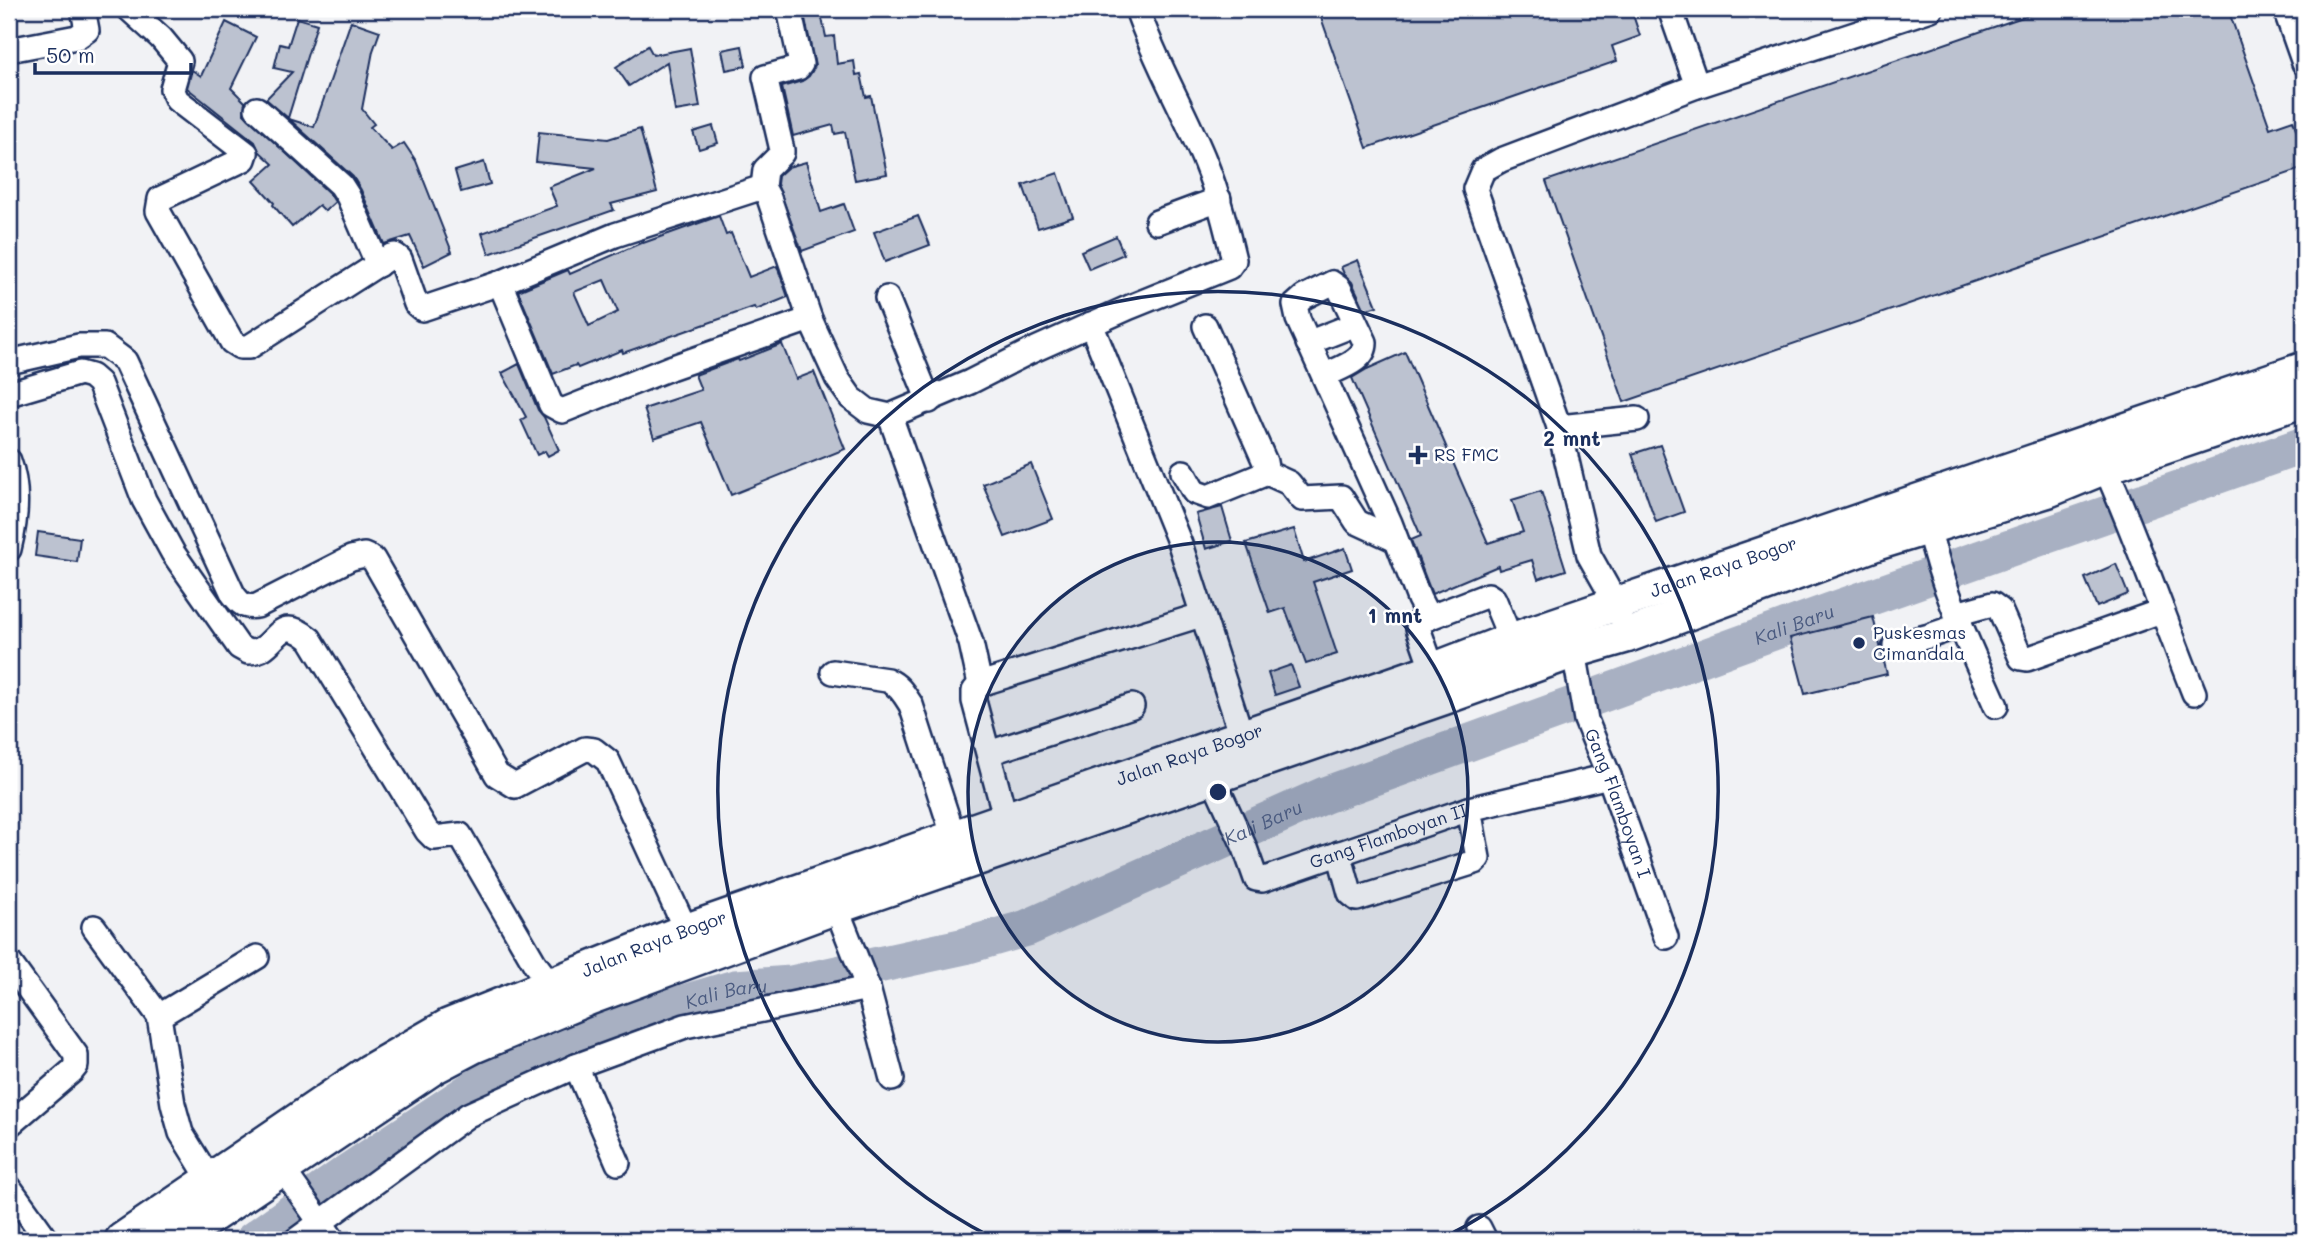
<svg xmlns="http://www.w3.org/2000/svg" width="2313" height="1249" font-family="Mali,sans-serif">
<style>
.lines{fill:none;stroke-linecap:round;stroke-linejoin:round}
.river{stroke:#a8b0c2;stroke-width:37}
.building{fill:#bcc2d0;stroke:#1b2f5e;stroke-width:2;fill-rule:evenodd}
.minor-casing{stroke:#1b2f5e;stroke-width:28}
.highway-casing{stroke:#1b2f5e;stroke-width:38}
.minor{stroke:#fff;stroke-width:23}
.highway{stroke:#fff;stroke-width:33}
.ring{fill:none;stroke:#1b2f5e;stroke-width:3.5}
.poi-dot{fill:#1b2f5e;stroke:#fff;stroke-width:2.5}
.labels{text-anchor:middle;stroke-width:5;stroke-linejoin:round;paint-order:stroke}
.poi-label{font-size:18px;fill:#1b2f5e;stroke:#fff;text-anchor:start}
.street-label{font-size:18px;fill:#1b2f5e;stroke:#fff}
.water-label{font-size:19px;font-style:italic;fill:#4c5c81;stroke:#fff}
.centre{fill:#1b2f5e;stroke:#fff;stroke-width:3.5}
.ring-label{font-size:21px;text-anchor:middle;font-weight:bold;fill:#1b2f5e;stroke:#fff;stroke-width:5;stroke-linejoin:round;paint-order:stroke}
</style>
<rect width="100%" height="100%" fill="#f1f2f5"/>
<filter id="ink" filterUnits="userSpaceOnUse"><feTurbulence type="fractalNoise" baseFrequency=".0143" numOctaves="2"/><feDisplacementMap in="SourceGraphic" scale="14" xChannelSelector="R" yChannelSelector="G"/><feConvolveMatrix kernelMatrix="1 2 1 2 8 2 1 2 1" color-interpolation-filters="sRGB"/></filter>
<g filter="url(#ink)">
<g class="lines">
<!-- river -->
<path class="river" id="s1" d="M253,1240L348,1172L491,1077L619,1022L735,988L791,984L965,946L1027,928L1325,795L1831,611L2304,445"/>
</g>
<!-- building -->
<g class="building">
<path d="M803,9H820L826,37L834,36L837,64L854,61L856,75L861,74L866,97L871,96L887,174L855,180L845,132L835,134L833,125L793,136L782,87L802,81L809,76L815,66Z"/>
<path d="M1318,9H1631L1640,36L1612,46L1617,61L1367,148Z"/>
<path d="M2046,9H2228L2270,128L2293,120L2304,153V168L1624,402L1546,181Z"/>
<path d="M297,18L317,24L288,118L266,99L292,72L274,68L280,44L288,46Z"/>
<path d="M351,21L380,31L373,51L362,109L374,124L370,127L392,150L404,143L416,161L452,252L424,266L410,236L384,244L361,190L353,177L289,119L314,127Z"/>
<path d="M226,22L256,37L231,88L245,102L244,114L330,194L335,202L325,211L319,205L292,227L273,205L274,203L254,181L273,164L259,151L255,142L187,88L192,70L201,76Z"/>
<path d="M648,46L653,55L690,48L700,107L675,111L667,62L629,86L616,67Z"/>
<path d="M742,46L746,66L726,70L722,50Z"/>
<path d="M713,126L718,143L699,149L693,132Z"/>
<path d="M640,129L657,192L611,204L614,210L489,254L482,233L557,206L549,187L596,168L536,162L539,132L608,139Z"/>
<path d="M484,162L490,184L461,192L455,171Z"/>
<path d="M806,162L821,212L844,204L854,232L802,251L777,184L778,176L788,167Z"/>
<path d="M1058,173L1073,217L1038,228L1023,185Z"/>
<path d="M719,216L726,235L731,233L749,277L777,266L788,297L756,310L754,307L623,353L622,350L578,368L576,365L553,374L518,291L568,270L570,274L643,242V243ZM604,280L618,312L589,326L574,292Z"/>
<path d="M918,216L930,245L885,262L874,232Z"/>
<path d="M1116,236L1124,254L1089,269L1081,251Z"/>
<path d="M1358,260L1377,306L1365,310L1352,282L1344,274L1341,267Z"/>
<path d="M782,344L796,379L814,372L845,449L731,495L701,422L654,438L644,409L701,390L695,375L738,359L739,361Z"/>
<path d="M1405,352L1488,543L1523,532L1512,500L1541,491L1566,570L1538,579L1532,560L1499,570L1498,566L1432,594L1411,540L1421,536L1352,378L1367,369Z"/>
<path d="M519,364L538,410L544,417L559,450L548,456L545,451L537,455L521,420L526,417L502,373Z"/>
<path d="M1660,445L1684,512L1656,522L1632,454Z"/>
<path d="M1031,464L1053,519L1005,537L983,484Z"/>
<path d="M1222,507L1232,541L1206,549L1196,514Z"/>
<path d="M1294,529L1304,562L1345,548L1352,569L1313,582L1337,654L1306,664L1285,608L1270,613L1246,543Z"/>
<path d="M38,532L80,538L77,562L35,556Z"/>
<path d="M2116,564L2128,594L2097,607L2085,578Z"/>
<path d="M1873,617L1887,674L1805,694L1790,638Z"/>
<path d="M1291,665L1299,687L1275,695L1268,673Z"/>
</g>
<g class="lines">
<!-- minor casing -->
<g class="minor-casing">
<g id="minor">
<path d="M129,9L161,38L180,61L172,89L177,100L246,153L244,159L160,199L158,211L232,342L240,347H249L391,256L395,255L400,259L416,304L422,309L500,283L615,235L763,187"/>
<path d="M789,9L801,64L798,68L765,77L782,150V153L765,170L763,187L769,198L810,319L837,378L851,398L868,411L890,416L970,382L1027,353L1130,307L1229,267L1234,260C1226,227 1218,194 1205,162C1184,110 1155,62 1137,9"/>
<path d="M1670,9L1697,86"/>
<path d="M2285,9L2304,63"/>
<path d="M9,50L77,37L87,30L83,9"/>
<path d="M257,109L341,185L348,196L378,265"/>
<path d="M1157,222L1219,199"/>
<path d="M500,283L551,405L562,411L670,368L810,319"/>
<path d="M887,298L929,401"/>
<path d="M1091,324L1180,544L1242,737"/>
<path d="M1205,326L1265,462L1267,473L1289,483L1302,499L1341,497L1357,522L1396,540"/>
<path d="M1308,343L1356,324"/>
<path d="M9,362L79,346H105L125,361L233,594C240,604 245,608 257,606L351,558L364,555L373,559L497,775L515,786L585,749L594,750L608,761L691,941"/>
<path d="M1324,376C1339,368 1366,361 1365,342L1339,288L1332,283L1304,297L1295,305L1298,319L1390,523L1419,599L1429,618"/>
<path d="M9,394L80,373L91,376L99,383L144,500L173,553L239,647L248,652C278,653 275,610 310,639L427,831L434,838L460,835L535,964L550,984"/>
<path d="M890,416L971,643L980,684L1201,615"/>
<path d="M1559,427L1637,419"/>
<path d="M9,461C19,488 16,521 9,549"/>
<path d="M2105,467C2138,541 2164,618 2194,693"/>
<path d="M1183,472L1194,492L1208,497L1267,473"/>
<path d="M1928,526C1942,589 1970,647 1996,706"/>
<path d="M1956,614L1992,604L2000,610L2021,658L2027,659L2161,611"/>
<path d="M1620,615L1617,605L1589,555L1559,427L1475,189L1483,170L1501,160L1697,86L1931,9"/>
<path d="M1895,645L1929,636L1961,625"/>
<path id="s2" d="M1574,651L1586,720L1609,776L1666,937"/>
<path d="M833,672L887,680C899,685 904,694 911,705L954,838"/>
<path d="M1437,682L1418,628L1420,621L1488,595L1494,599L1511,640"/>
<path d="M980,684L974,691V701L1006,820"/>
<path d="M989,753L1132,706"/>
<path id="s3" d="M1212,776L1245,848L1256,879L1262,880L1469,809L1609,776"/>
<path d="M1339,853L1350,893L1357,899L1475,862L1478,858L1469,809"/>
<path d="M836,907L868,988L892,1079"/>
<path d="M94,927L159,1016L173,1104L181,1133L210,1180"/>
<path d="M9,962L76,1055V1066L72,1071L9,1125"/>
<path d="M159,1016L257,957"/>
<path d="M576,1066L618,1163"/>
<path d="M281,1167L333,1240"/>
<path d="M9,1187L47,1240"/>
<path d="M1479,1228L1485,1240"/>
<path d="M296,1240L468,1115L576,1066L685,1026L868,988"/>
</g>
</g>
<!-- highway casing -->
<g class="highway-casing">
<g id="highway">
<path id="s4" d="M122,1240L370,1071L448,1026L685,931L1433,670L1511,640L2304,369"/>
<path d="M176,1240L434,1067L474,1046L589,998L836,907L1443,698L1574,651L1626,636L1877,543L2049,490L2105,467L2304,400"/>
</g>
</g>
<!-- minor -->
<use href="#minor" class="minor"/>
<!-- highway -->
<use href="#highway" class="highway"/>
</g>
</g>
<!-- distance rings -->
<circle cx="1218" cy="792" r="250" fill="#1b2f5e" fill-opacity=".12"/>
<g class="ring">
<circle cx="1218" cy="792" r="250"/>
<path d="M995 1239A500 500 0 1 1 1441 1239"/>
</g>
<!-- markers -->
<g class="poi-dot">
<path d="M1414.5 444.5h7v7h7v7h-7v7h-7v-7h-7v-7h7z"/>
<circle cx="1859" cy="643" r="7"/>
</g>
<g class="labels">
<!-- poi labels -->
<g class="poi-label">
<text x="1434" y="461">RS FMC</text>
<text x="1873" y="639">Puskesmas<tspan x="1873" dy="21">Cimandala</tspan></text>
</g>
<!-- street labels -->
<g class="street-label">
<text dy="6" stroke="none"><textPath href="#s4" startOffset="1746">Jalan Raya Bogor</textPath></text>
<text dy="6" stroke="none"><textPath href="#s4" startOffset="1180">Jalan Raya Bogor</textPath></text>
<text dy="6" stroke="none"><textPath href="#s2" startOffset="159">Gang Flamboyan I</textPath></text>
<text dy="6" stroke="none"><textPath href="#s3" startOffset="252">Gang Flamboyan II</textPath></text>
<text dy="6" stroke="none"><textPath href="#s4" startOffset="612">Jalan Raya Bogor</textPath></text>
</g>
<!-- water labels -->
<g class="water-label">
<text dy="7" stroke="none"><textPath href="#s1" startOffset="1673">Kali Baru</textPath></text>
<text dy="7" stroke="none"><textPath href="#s1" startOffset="1106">Kali Baru</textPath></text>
<text dy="7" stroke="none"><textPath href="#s1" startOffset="539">Kali Baru</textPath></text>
</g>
</g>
<circle cx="1218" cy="792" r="10" class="centre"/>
<g class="ring-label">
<text x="1572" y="446">2 mnt</text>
<text x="1395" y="623">1 mnt</text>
</g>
<!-- margin -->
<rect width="2313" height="1249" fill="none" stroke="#fff" stroke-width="35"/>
<rect x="18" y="18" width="2278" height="1214" fill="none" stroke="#1b2f5e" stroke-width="2.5" filter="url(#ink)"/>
<!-- scale -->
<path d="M35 63v10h156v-10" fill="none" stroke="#1b2f5e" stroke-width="3.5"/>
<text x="46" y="63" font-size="21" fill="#1b2f5e" stroke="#ffffff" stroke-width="5" paint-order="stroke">50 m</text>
</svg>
